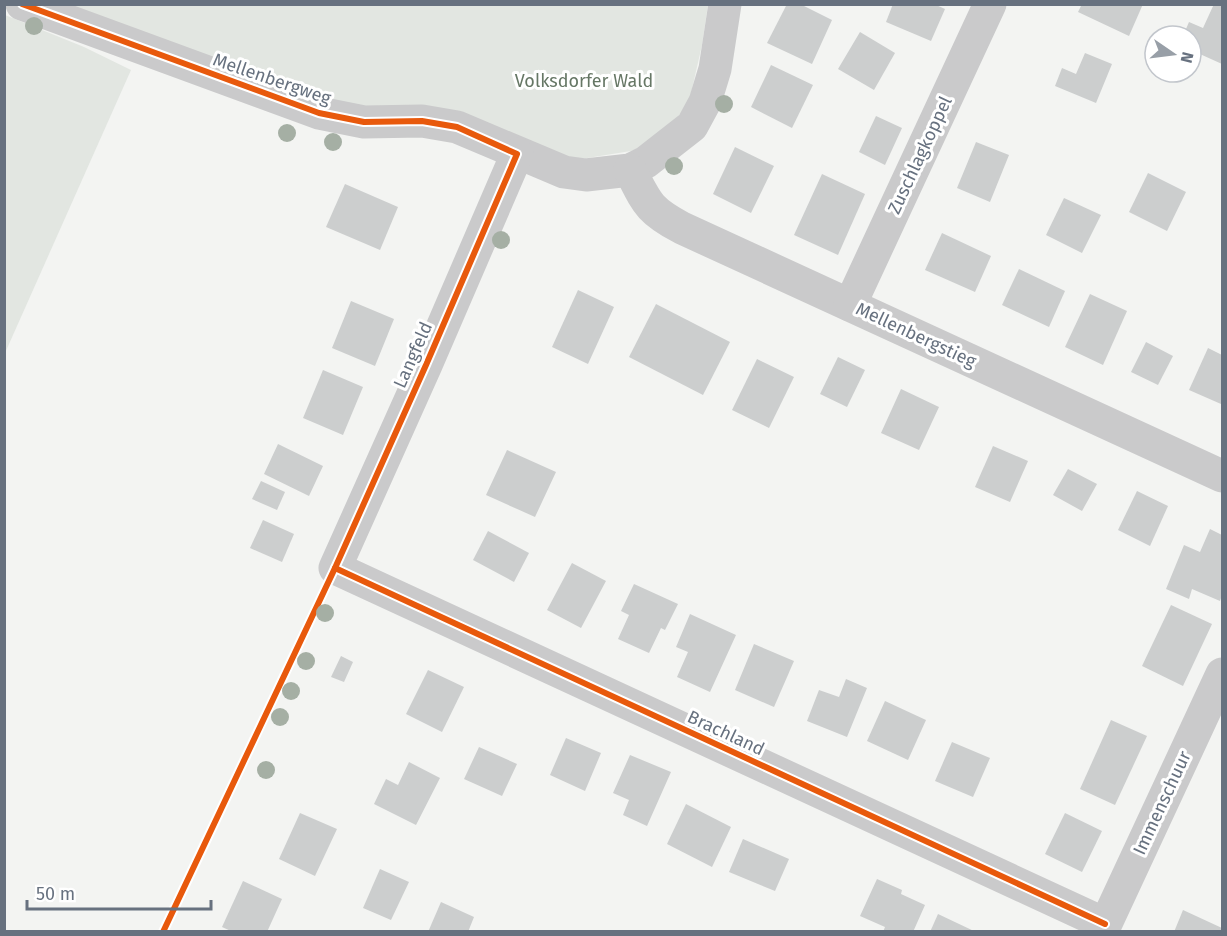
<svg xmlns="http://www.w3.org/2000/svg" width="1227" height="936" font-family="'Fira Sans',sans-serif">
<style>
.green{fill:#e2e6e1}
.building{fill:#cccece}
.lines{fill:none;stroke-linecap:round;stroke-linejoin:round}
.minor{stroke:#cacacb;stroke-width:33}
.cycleway-casing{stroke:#fff;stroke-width:10}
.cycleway{stroke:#e8590c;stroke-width:6}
.tree{fill:#a5afa4}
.labels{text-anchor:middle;stroke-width:6;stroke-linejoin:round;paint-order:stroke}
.street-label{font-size:18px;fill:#67717f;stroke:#fff}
.park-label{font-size:18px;fill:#667765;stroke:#fff}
</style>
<rect width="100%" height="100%" fill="#f3f4f2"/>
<!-- green -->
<g class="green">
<path d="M38,5H708L702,45L689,102L668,130L637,150L575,160L365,111Z"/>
<path d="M5,15L84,47L131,70L5,353Z"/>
</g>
<!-- building -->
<g class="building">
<path d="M787,4H800L832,20L812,64L767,43Z"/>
<path d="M893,4H934L945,9L931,41L886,22Z"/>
<path d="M1082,4H1143L1129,36L1078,12Z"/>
<path d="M1214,4H1222V64L1191,50V36H1183L1189,22L1203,28Z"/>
<path d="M860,32L895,53L874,90L838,69Z"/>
<path d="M1085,53L1112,64L1096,103L1055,86L1062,68L1076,74Z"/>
<path d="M771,65L813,85L792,128L751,107Z"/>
<path d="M876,116L902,128L885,165L859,152Z"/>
<path d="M976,142L1009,155L990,202L957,188Z"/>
<path d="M735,147L774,166L751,213L713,194Z"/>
<path d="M1148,173L1186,192L1167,231L1129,212Z"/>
<path d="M822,174L865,194L838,255L794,235Z"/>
<path d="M345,184L398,207L380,250L326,227Z"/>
<path d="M1064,198L1101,215L1082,253L1046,235Z"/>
<path d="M942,233L991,256L975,292L925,270Z"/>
<path d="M1019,269L1065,291L1049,327L1002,305Z"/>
<path d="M578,290L614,307L588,364L552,347Z"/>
<path d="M1090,294L1127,311L1103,365L1065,347Z"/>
<path d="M351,301L394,319L375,366L332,348Z"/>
<path d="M656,304L730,342L703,395L629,357Z"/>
<path d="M1146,342L1173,356L1158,385L1131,372Z"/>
<path d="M1208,348L1222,355L1221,404L1189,390Z"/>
<path d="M838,357L865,370L847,407L820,394Z"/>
<path d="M757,359L794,377L769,428L732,410Z"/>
<path d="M323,370L363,387L343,435L303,418Z"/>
<path d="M901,389L939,407L919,450L881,433Z"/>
<path d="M278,444L323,466L309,496L264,474Z"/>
<path d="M993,446L1028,461L1010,502L975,487Z"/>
<path d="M507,450L556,472L535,517L486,495Z"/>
<path d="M1068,469L1097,484L1082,511L1053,495Z"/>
<path d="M261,481L285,492L277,510L252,499Z"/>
<path d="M1137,491L1168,506L1150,546L1118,530Z"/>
<path d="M263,520L294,534L282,562L250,548Z"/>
<path d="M1210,529L1222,535V595L1220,601L1192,589L1189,599L1166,589L1184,545L1200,552Z"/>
<path d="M488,531L529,553L514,582L473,560Z"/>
<path d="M572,563L606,581L581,628L547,610Z"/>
<path d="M634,584L678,604L665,630L661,628L649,653L618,639L629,615L621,611Z"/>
<path d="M1171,605L1212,624L1183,686L1142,666Z"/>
<path d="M690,614L736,635L710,692L677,677L688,652L676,647Z"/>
<path d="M754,644L794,661L774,707L735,690Z"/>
<path d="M341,656L353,662L344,682L331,677Z"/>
<path d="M428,670L464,687L442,732L406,714Z"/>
<path d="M846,679L867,688L847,737L807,721L819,690L839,697Z"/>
<path d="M885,701L926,720L908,760L867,741Z"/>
<path d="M1111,720L1147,736L1115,805L1080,789Z"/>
<path d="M566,738L601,753L585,791L550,775Z"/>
<path d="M952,742L990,758L973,797L935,781Z"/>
<path d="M479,747L517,764L502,796L464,779Z"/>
<path d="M630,755L671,772L647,826L623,815L629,800L613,793Z"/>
<path d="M409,762L440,778L416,825L374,804L386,779L398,785Z"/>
<path d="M686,804L731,827L712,867L667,844Z"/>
<path d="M300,813L337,829L315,876L279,859Z"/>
<path d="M1065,813L1102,831L1082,872L1045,854Z"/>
<path d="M743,839L789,859L775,891L729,872Z"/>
<path d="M380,869L409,882L391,920L363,908Z"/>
<path d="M877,879L902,890L901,894L925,905L913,932H883L885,927L860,916Z"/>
<path d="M243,881L282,899L267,932H233L222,927Z"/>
<path d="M441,902L474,917L468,932H428Z"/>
<path d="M1183,910L1222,928V932H1174Z"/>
<path d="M938,914L976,932H930Z"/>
</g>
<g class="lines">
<!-- minor -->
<g class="minor">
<path d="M22,4L319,113L364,122L422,121L457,127L564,172L586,175L630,170L646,162L692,126L705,102L715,69L725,4"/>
<path d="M517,154L426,365L335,568L1105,924"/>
<path d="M630,170C647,203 648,210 682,228L1222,476"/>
<path d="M850,305L990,4"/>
<path d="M1102,932L1222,674"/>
</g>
<!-- cycleway casing -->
<g class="cycleway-casing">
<g id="cycleway">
<path d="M22,4L319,113L364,122L422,121L457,127L517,154L426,365L335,568L163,932"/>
<path d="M335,568L1105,924"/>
</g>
</g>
<!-- cycleway -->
<use href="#cycleway" class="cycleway"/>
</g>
<!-- trees -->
<g class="tree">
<circle cx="34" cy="26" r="9"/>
<circle cx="724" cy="104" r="9"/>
<circle cx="287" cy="133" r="9"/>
<circle cx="333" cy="142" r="9"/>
<circle cx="674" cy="166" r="9"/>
<circle cx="501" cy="240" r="9"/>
<circle cx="325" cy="613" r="9"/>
<circle cx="306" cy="661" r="9"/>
<circle cx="291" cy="691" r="9"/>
<circle cx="280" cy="717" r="9"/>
<circle cx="266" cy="770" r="9"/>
</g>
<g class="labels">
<!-- street labels -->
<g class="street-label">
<text transform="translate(272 79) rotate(19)" y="6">Mellenbergweg</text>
<text transform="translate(920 155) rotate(-65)" y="6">Zuschlagkoppel</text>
<text transform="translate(916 335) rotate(25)" y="6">Mellenbergstieg</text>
<text transform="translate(413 355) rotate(-66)" y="6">Langfeld</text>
<text transform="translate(726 733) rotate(25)" y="6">Brachland</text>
<text transform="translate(1162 803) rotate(-65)" y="6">Immenschuur</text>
</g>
<!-- park labels -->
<g class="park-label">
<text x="584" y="87">Volksdorfer Wald</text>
</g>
</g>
<!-- border -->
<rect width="1227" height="936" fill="none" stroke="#67717f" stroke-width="12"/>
<!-- north arrow -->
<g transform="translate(1173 54) rotate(104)"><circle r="28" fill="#ffffff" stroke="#c2c6cc" stroke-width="1.5"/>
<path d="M0-4.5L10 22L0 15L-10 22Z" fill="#989fa7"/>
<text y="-9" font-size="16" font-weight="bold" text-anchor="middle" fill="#67717f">N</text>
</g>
<!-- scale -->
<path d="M27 900v9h184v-9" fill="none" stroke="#67717f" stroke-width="3"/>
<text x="36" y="900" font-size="18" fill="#67717f" stroke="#ffffff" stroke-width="4.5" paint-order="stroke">50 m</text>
</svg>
